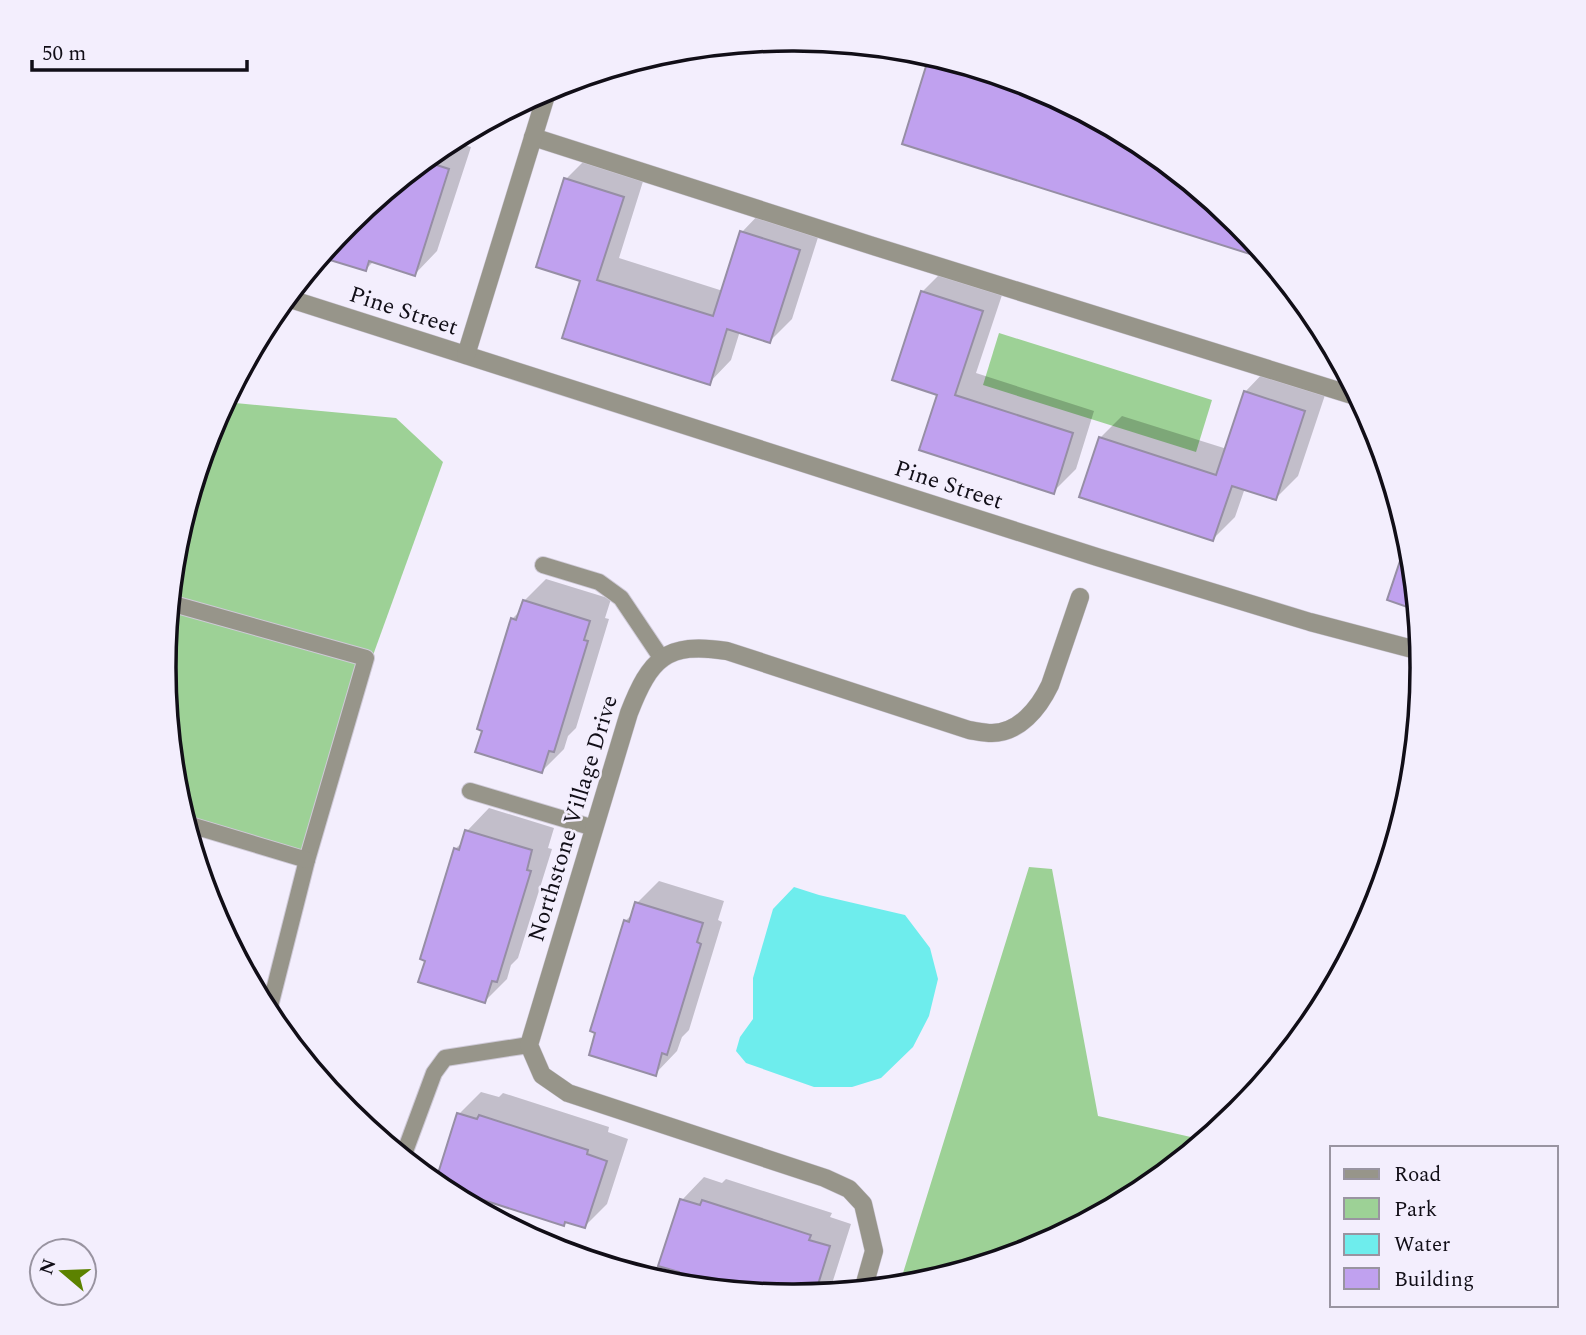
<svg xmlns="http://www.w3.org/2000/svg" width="1586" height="1335" font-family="Spectral,serif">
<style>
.green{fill:#9dd196}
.water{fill:#6eeded}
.shadow{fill:#0003}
.building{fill:#c0a1ef;stroke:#968ea5;stroke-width:2}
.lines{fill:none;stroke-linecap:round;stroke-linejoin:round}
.lane-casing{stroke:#cfcad8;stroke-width:18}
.street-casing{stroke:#cfcad8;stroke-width:19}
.lane{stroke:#97958a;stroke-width:16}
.street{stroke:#97958a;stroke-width:18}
.labels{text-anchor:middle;stroke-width:5;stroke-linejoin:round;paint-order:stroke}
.street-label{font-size:23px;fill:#110e17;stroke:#f3eefd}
.rim{fill:none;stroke:#110e17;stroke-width:3.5}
</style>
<rect width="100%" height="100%" fill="#f3eefd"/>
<!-- green -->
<g class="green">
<path d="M999,333L1212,400L1196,452L983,385Z"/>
<path d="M225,402L396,418L443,462L301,854L184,815L176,790L164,667L176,544L212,426Z"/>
<path d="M1029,867L1052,869L1098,1116L1204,1140L1142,1191L1033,1249L915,1284L899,1286Z"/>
</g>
<!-- water -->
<path class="water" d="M794,887L819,895L905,915L930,948L938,979L929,1016L913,1047L881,1078L852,1087H814L746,1063L736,1051L740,1037L753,1019V978L773,909Z"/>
<!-- shadow -->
<g class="shadow">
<path d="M936,57L1034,87L1143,145L1238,223L1267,258L929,64Z"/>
<path d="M504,112L500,120L493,118Z"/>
<path d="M451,141L471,147L437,251L415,274L374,261L366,269L322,255L349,222Z"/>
<path d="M588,157L645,175L619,258L723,291L742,232L764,209L821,228L792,319L770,341L740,331L731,360L709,383L582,280L566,179Z"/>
<path d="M945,269L1004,289L976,373L1094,411L1076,469L1053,492L939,394L922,292Z"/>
<path d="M1267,369L1327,389L1298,476L1276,498L1245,488L1235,517L1213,539L1100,438L1122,416L1227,449L1245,392Z"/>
<path d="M546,579L611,599L605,618L609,619L576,728L568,736L564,749L542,771L512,619L521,610L524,601Z"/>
<path d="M489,808L554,828L548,848L552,849L518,958L511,965L507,979L485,1001L455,849L464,841L467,831Z"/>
<path d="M659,881L724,901L718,920L722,922L689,1030L682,1037L677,1051L655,1074L597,1032L625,921L634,913L637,903Z"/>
<path d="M481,1092L499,1097L503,1093L609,1127L608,1132L628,1139L607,1204L585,1226L567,1221L563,1224L459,1114Z"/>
<path d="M704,1177L722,1183L726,1179L832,1213L830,1217L851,1224L830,1290L826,1293L793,1296L724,1290L682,1200Z"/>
</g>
<!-- building -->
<g class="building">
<path d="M927,63L1081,112L1143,145L1238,223L1269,260L902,144Z"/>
<path d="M424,161L449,169L415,276L369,261L366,271L320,257L349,222L371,204L381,208L387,191Z"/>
<path d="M564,178L624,197L597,280L713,316L740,231L800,250L770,343L727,329L710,385L562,338L580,281L536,267Z"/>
<path d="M921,291L983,311L955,395L1073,433L1054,494L919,450L937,395L892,380Z"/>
<path d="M1244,391L1305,411L1276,500L1232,486L1213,541L1079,497L1099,437L1216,475Z"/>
<path d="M1408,537L1410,545L1416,610L1387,600Z"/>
<path d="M523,600L590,621L584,640L588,641L554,752L549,751L542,773L475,752L482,731L477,729L511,618L516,620Z"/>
<path d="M465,830L532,850L527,870L531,871L497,982L492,981L485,1003L418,982L425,961L420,959L454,848L459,850Z"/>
<path d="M635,902L703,923L697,942L701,944L667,1055L662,1053L656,1076L589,1055L595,1033L590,1031L624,920L629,922Z"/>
<path d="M457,1113L477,1119L479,1115L588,1150L587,1154L607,1161L585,1228L565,1222L564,1226L455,1191L456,1187L436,1180Z"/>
<path d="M680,1199L700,1205L702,1200L811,1235L809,1240L830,1246L815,1294L793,1296L716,1289L678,1277L679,1272L658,1266Z"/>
</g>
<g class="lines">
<!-- lane casing -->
<g class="lane-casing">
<g id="lane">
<path d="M543,565L599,582L621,598L662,659"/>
<path d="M170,603L366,658L307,860L268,1014"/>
<path d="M470,791L594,828"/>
<path d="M187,824L307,860"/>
<path d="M404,1154L434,1073L445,1058L529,1045"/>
</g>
</g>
<!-- street casing -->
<g class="street-casing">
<g id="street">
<path d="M533,137L870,245L1358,397"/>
<path d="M287,298L1097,557L1310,622L1420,651"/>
<path d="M466,355L548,89"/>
<path d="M863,1290L874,1251L863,1204L849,1189L825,1178L568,1093L542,1075L529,1045L629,713C650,659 666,641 727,651L969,730C976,731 984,733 992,733C1019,733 1039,708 1050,685L1080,597"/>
</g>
</g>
<!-- lane -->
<use href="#lane" class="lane"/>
<!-- street -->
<use href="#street" class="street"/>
</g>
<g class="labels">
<!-- street labels -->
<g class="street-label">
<text transform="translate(404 310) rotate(18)" y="8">Pine Street</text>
<text transform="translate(949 484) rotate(18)" y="8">Pine Street</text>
<text transform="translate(572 818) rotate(-73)" y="8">Northstone Village Drive</text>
</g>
</g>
<!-- crop -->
<path d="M0 0H1586V1335H0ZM792 51H794A616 616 0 0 1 1410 667V668A616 616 0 0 1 794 1284H792A616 616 0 0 1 176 668V667A616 616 0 0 1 792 51Z" fill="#f3eefd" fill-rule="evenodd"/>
<path class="rim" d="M792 51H794A616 616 0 0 1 1410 667V668A616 616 0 0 1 794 1284H792A616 616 0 0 1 176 668V667A616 616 0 0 1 792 51Z"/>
<!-- legend -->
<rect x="1330" y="1146" width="228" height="161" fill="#f3eefd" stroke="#9994a1" stroke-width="2"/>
<rect x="1344" y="1169" width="35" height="10" fill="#97958a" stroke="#9994a1" stroke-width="2"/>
<text x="1394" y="1181" font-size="21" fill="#110e17">Road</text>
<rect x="1344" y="1198" width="35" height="21" fill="#9dd196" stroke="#9994a1" stroke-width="2"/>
<text x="1394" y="1216" font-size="21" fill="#110e17">Park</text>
<rect x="1344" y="1234" width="35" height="21" fill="#6eeded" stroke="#9994a1" stroke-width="2"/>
<text x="1394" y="1251" font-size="21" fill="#110e17">Water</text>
<rect x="1344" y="1268" width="35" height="21" fill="#c0a1ef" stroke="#9994a1" stroke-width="2"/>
<text x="1394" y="1286" font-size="21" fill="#110e17">Building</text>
<!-- north arrow -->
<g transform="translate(63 1272) rotate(289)"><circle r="33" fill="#f3eefd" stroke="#9994a1" stroke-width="2"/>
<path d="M0-5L12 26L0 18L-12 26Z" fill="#5c8200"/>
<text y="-10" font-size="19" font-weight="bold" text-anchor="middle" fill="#110e17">N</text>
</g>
<!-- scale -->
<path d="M32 60v10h215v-10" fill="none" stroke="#110e17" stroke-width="3.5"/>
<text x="42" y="60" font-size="21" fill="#110e17" stroke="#f3eefd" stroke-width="5" paint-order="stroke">50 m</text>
</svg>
